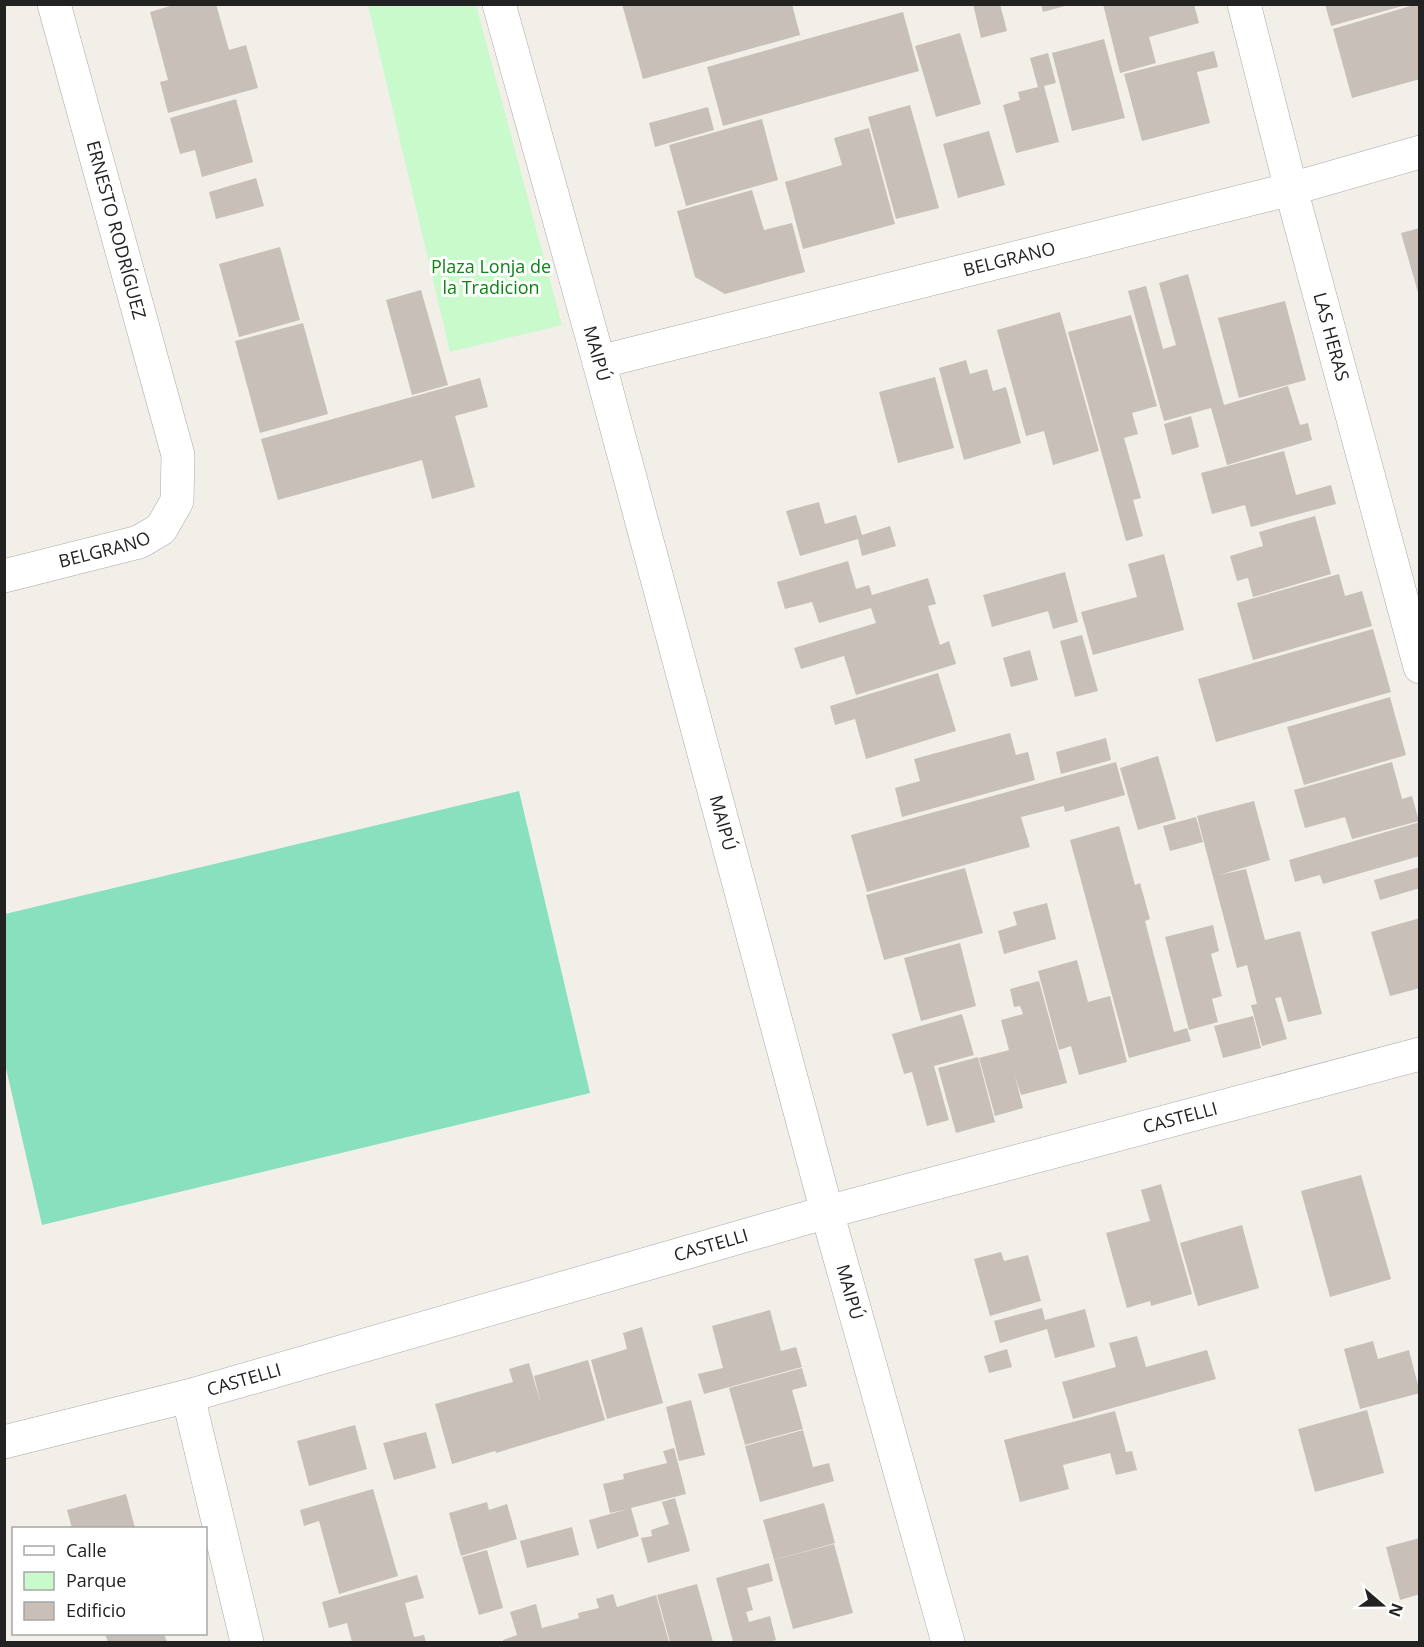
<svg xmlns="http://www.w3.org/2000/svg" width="1424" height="1647" font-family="'Open Sans',sans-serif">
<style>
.park{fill:#c8facc}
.pitch{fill:#88e0be}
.building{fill:#c7bfb8}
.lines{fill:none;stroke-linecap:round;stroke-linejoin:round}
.minor-casing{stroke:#a9a9a9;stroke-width:34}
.minor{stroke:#fff;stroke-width:33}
.labels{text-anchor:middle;stroke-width:6;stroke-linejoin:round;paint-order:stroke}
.street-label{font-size:18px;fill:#222;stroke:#fff}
.park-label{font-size:18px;fill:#0c8416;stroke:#fff}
</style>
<rect width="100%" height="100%" fill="#f2efe9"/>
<!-- park -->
<path class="park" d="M368,5H476L562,325L450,352Z"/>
<!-- pitch -->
<path class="pitch" d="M519,791L590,1093L42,1225L5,1064V914Z"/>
<!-- building -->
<g class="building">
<path d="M177,4H216L229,50L246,45L258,88L168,113L160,82L168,80L150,12Z"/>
<path d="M622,4H792L800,35L643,79Z"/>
<path d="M973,4H1000L1007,31L981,38Z"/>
<path d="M1041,4H1069V5L1043,12Z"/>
<path d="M1103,4H1194L1199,23L1149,37L1156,63L1120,73Z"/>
<path d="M1325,4H1406V5L1331,26Z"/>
<path d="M1417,4H1420V79L1352,98L1333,29Z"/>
<path d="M903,12L919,71L723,126L707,67Z"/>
<path d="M960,33L981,104L936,117L915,46Z"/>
<path d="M1104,39L1125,118L1072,131L1052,53Z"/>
<path d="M1214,51L1218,67L1197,72L1210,123L1142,141L1124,74Z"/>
<path d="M1048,53L1056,83L1044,86L1059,142L1016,153L1003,105L1020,100L1018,92L1038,87L1030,58Z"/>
<path d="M236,99L253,162L202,177L195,150L180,154L170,118Z"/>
<path d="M910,105L939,208L896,219L868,117Z"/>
<path d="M708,107L714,130L655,147L649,123Z"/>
<path d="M762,119L778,180L686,206L669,145Z"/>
<path d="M869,128L895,224L803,249L785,182L842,165L834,138Z"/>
<path d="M989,131L1005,185L958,198L943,144Z"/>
<path d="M256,178L264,206L216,219L209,192Z"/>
<path d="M752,190L764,230L792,223L805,272L725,294L695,277L677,211Z"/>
<path d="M1420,228V296H1419L1401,233Z"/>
<path d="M280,247L300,320L239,337L219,264Z"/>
<path d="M1188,274L1224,405L1288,386L1300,425L1308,423L1312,440L1227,465L1211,408L1164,421L1128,291L1146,286L1163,349L1176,345L1159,283Z"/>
<path d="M421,290L448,385L412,395L386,300Z"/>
<path d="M1285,301L1306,380L1239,398L1218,318Z"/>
<path d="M1060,312L1099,451L1053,465L1044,431L1026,436L997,330Z"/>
<path d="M1131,315L1157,406L1132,413L1138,434L1124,438L1141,498L1133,500L1143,536L1126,541L1068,332Z"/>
<path d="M303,323L328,414L260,433L235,341Z"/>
<path d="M966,360L970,374L987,369L993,391L1006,387L1021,443L964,460L939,368Z"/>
<path d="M935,377L954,448L898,463L879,392Z"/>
<path d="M480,378L488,407L455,416L475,487L432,499L422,460L278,500L261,439Z"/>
<path d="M1191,416L1199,447L1172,455L1164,424Z"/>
<path d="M1284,451L1296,495L1331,485L1336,504L1251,527L1245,505L1212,514L1201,473Z"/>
<path d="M819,502L825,524L856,515L862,535L890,526L896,546L862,556L858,539L800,556L786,511Z"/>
<path d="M1315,516L1331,574L1253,597L1248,578L1237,581L1230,556L1263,546L1259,532Z"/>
<path d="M1164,554L1184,630L1093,655L1081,612L1137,597L1128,564Z"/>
<path d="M848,561L856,589L869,585L872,595L928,578L936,604L928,606L940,645L949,641L956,664L856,695L844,656L801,669L794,648L876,623L871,608L819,623L812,602L785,609L777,582Z"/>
<path d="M1065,572L1078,622L1053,629L1048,611L992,627L983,595Z"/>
<path d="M1339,574L1345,596L1362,591L1372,626L1253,660L1237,603Z"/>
<path d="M1373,629L1391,692L1216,742L1198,679Z"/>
<path d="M1082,635L1098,691L1075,697L1060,641Z"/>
<path d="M1030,650L1038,680L1011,687L1003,658Z"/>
<path d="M938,673L956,731L866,759L855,719L835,725L830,706Z"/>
<path d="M1390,697L1406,755L1304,785L1287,727Z"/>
<path d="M1010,733L1016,755L1028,752L1035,780L902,817L895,788L920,781L914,759Z"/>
<path d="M1106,738L1111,760L1061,774L1056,752Z"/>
<path d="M1158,756L1176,819L1138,830L1120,768Z"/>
<path d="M1116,762L1125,795L1065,812L1064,806L1021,817L1030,847L867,892L851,835Z"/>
<path d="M1392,762L1402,799L1412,796L1419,821L1352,839L1345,817L1305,828L1294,790Z"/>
<path d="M1254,801L1270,860L1219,875L1246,869L1265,940L1300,931L1322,1014L1288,1022L1281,997L1275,998L1287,1039L1262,1046L1251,1005L1257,1004L1247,965L1237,968L1197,816Z"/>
<path d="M1196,817L1203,842L1170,851L1163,826Z"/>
<path d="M1420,822V856L1323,884L1320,875L1295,882L1289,860Z"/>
<path d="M1119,826L1135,885L1140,883L1150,919L1145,921L1174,1032L1187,1028L1191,1041L1129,1058L1070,840Z"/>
<path d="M1420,867V888L1380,900L1374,880Z"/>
<path d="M965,868L983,933L884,960L866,895Z"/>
<path d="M1047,903L1056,939L1004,954L998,931L1017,925L1013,912Z"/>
<path d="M1420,918V988L1390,996L1371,932Z"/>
<path d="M1213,925L1219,951L1211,954L1222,996L1212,999L1218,1022L1189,1030L1165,937Z"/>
<path d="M960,943L976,1006L921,1021L904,958Z"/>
<path d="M1077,960L1088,1002L1110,996L1127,1062L1079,1075L1071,1046L1059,1050L1038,971Z"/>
<path d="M1039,981L1067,1083L1021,1095L1015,1076L1023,1108L995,1116L979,1058L1009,1050L1001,1020L1023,1014L1020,1006L1014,1007L1010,989Z"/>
<path d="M962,1014L974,1055L934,1066L949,1120L927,1126L912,1072L904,1074L892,1034Z"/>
<path d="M1253,1016L1261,1048L1223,1058L1214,1026Z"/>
<path d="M978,1057L995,1122L956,1133L938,1068Z"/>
<path d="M1361,1175L1391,1279L1330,1297L1301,1191Z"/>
<path d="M1161,1184L1192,1294L1151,1306L1150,1301L1127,1308L1106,1233L1150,1221L1141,1190Z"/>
<path d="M1242,1225L1259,1288L1198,1306L1180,1243Z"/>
<path d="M1001,1252L1004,1261L1028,1255L1041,1301L990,1316L974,1259Z"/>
<path d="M1042,1308L1045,1320L1085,1309L1095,1347L1055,1358L1047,1329L1000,1343L994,1321Z"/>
<path d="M770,1310L781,1351L796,1347L802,1367L704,1394L698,1374L723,1368L712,1326Z"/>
<path d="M642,1327L663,1403L607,1419L591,1360L627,1349L623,1333Z"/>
<path d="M1137,1336L1146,1367L1207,1350L1216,1379L1073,1419L1062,1382L1116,1367L1109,1343Z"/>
<path d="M1373,1341L1378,1359L1409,1350L1420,1393L1360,1409L1344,1349Z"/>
<path d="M1007,1349L1012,1367L989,1373L984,1356Z"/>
<path d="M588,1360L605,1420L496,1453L495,1451L452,1464L435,1404L513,1382L509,1369L529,1363L541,1404L534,1376Z"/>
<path d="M802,1368L807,1386L792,1390L803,1429L745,1445L729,1388Z"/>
<path d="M691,1400L705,1455L679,1461L666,1407Z"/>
<path d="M1367,1410L1384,1473L1315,1492L1298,1429Z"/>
<path d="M1115,1411L1126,1452L1132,1451L1137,1470L1116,1475L1110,1453L1063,1465L1069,1489L1020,1502L1004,1440Z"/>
<path d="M355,1425L367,1469L309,1486L297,1441Z"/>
<path d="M803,1430L813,1467L829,1463L834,1481L760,1502L745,1446Z"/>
<path d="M426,1432L436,1468L394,1480L383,1443Z"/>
<path d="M674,1448L686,1494L631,1508L639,1536L597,1549L589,1520L628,1509L610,1513L603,1484L624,1479L623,1474L667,1463L663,1451Z"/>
<path d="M373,1489L398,1576L339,1594L319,1521L304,1526L300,1510Z"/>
<path d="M126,1494L135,1528H72L67,1510Z"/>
<path d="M675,1498L690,1551L648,1563L641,1538L652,1536L651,1530L669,1524L662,1502Z"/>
<path d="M487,1502L489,1510L507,1504L517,1539L461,1556L449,1513Z"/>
<path d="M824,1503L835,1543L774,1560L763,1520Z"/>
<path d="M572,1527L579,1555L527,1568L520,1541Z"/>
<path d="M1420,1538V1594L1400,1600L1386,1547Z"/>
<path d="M834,1544L853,1613L793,1629L774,1560Z"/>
<path d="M487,1550L503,1608L479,1615L462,1557Z"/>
<path d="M769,1563L773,1581L747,1588L753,1610L746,1612L749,1622L770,1616L776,1640L769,1642H733L716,1578Z"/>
<path d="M417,1575L424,1598L405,1603L414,1637L424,1635L426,1642H352L347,1623L329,1628L322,1602Z"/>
<path d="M697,1584L713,1642H670L657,1595Z"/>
<path d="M613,1594L617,1607L656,1595L669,1642H503V1640L517,1635L510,1612L536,1604L542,1628L579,1618L578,1613L599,1608L596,1599Z"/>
<path d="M105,1634H164L167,1642H108Z"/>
</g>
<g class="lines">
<!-- minor casing -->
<g class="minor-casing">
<g id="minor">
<path id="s1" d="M499,4L599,362L827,1212L948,1642"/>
<path id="s2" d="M1244,4L1291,189L1420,667"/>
<path id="s3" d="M599,362L1291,189L1420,152"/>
<path id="s4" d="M4,576L139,542L161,529L177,501L178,455L54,4"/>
<path d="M188,1396L247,1642"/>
<path id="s5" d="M4,1442L188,1396L827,1212L1420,1054"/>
</g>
</g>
<!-- minor -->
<use href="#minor" class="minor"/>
</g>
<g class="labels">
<!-- street labels -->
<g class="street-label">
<text transform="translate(116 230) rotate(75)" y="6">ERNESTO RODRÍGUEZ</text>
<text dy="6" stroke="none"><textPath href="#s3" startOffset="423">BELGRANO</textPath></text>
<text dy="6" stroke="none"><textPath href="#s2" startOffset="344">LAS HERAS</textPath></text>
<text dy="6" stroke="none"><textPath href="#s1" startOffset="363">MAIPÚ</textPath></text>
<text dy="6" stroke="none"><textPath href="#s4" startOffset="104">BELGRANO</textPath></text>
<text dy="6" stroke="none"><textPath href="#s1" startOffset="849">MAIPÚ</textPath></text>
<text dy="6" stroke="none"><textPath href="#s5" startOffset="1220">CASTELLI</textPath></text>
<text dy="6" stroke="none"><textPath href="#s5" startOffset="734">CASTELLI</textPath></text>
<text dy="6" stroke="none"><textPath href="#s1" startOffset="1335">MAIPÚ</textPath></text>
<text dy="6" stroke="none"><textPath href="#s5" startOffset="248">CASTELLI</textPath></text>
</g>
<!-- park labels -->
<g class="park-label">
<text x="491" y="273">Plaza Lonja de<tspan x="491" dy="21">la Tradicion</tspan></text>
</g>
</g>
<!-- border -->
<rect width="1424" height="1647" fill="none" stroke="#222222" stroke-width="12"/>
<!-- legend -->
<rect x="12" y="1527" width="195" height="108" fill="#ffffff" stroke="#a7a7a7" stroke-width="1.5"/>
<rect x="24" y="1546" width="30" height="9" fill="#ffffff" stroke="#a7a7a7" stroke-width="1.5"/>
<text x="66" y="1557" font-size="18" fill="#222222">Calle</text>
<rect x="24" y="1572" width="30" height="18" fill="#c8facc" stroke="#a7a7a7" stroke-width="1.5"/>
<text x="66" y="1587" font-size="18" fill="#222222">Parque</text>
<rect x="24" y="1602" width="30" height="18" fill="#c7bfb8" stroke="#a7a7a7" stroke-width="1.5"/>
<text x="66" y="1617" font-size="18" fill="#222222">Edificio</text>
<!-- north arrow -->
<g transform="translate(1382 1605) rotate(110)" stroke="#ffffff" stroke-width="4.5" paint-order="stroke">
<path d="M0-4.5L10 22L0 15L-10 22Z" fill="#222222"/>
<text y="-9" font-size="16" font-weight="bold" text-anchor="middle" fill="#222222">N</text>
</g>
</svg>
